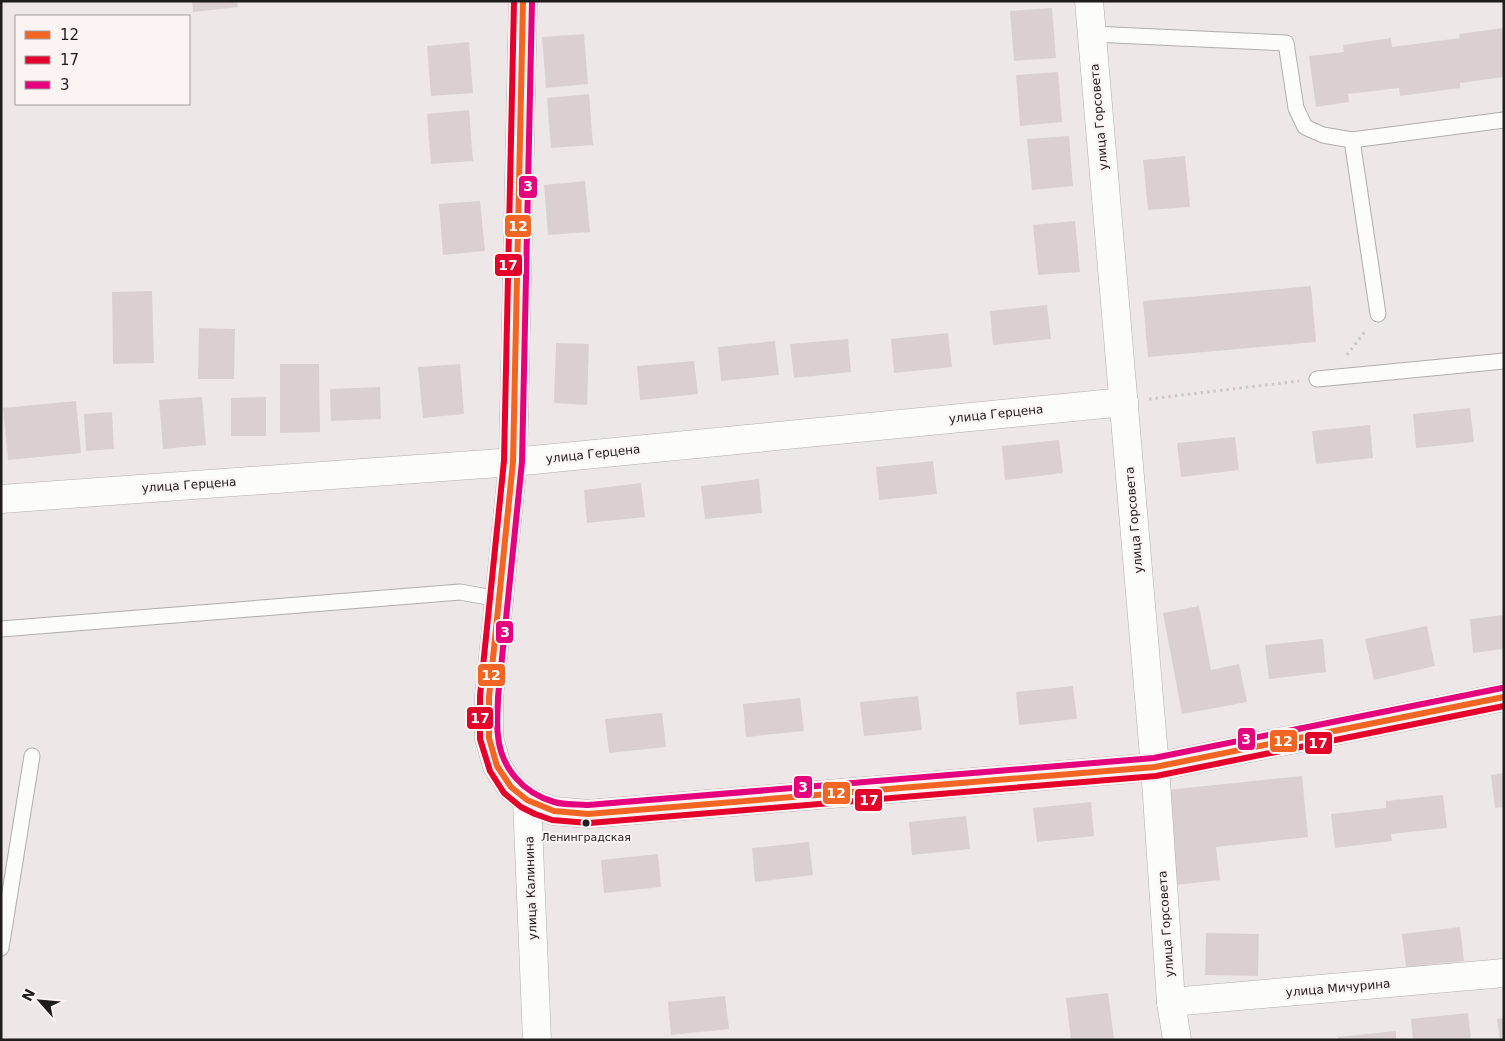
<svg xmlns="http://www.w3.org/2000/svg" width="1505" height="1041" font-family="'DejaVu Sans',sans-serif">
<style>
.building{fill:#dad0d2}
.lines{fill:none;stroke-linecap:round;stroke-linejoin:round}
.service-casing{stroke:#b0adad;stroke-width:17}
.minor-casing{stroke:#b0adad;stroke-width:29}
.tertiary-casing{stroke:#b0adad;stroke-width:29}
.path{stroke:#cac8c8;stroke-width:3;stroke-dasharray:2.5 4;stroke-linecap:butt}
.service{stroke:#fcfcfb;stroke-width:15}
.minor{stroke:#fcfcfb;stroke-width:28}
.tertiary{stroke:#fcfcfb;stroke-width:28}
.bus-1-casing{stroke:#fcf3f3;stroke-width:10}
.bus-2-casing{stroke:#fcf3f3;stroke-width:10}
.bus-3-casing{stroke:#fcf3f3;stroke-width:10}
.bus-1{stroke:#f26522;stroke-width:6}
.bus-2{stroke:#e4002b;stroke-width:6}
.bus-3{stroke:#e5007d;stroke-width:6}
.bus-dot{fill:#1f1c1c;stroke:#fcf3f3;stroke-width:2}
.labels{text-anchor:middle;stroke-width:4;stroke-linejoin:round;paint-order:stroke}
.bus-label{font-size:11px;fill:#1f1c1c;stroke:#fcf3f3}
.street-label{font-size:12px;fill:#1f1c1c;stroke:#fcf3f3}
.line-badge{stroke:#fcf3f3;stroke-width:2}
.badge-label{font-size:14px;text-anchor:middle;font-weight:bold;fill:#fff}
</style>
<rect width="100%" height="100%" fill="#ede8e7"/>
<!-- building -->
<g class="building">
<path d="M192,1H237L238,7L193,12Z"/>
<path d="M1052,8L1056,58L1014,61L1010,11Z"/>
<path d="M1503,28L1504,77L1460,83V88L1400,96L1399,88L1348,94L1349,102L1316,107L1309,56L1344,52L1343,45L1391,38L1392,47L1460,38L1459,34Z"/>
<path d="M584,34L588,84L546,88L542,37Z"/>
<path d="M469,42L473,93L431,96L427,46Z"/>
<path d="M1058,72L1062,122L1020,126L1016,75Z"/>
<path d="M589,94L593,145L551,148L547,98Z"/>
<path d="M469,110L473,161L431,164L427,114Z"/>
<path d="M1069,136L1073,186L1032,190L1027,139Z"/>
<path d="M1185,156L1190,207L1148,210L1143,160Z"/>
<path d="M585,181L590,232L548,235L544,185Z"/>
<path d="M480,201L485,251L443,255L439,204Z"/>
<path d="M1075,221L1080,272L1038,275L1033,225Z"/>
<path d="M1311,286L1316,342L1148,357L1143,301Z"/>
<path d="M152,291L154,363L113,364L112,292Z"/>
<path d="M1047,305L1051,339L993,345L990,311Z"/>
<path d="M199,328L235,329L234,379H198Z"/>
<path d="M948,333L952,367L894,373L891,339Z"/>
<path d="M848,339L851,372L794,378L790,344Z"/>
<path d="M775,341L779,375L721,381L718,347Z"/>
<path d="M556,343L589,344L587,405L554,403Z"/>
<path d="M694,361L698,394L640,400L637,366Z"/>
<path d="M280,364H319L320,432L280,433Z"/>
<path d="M460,364L464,414L423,418L418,367Z"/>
<path d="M380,387L381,419L331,421L330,389Z"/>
<path d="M202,397L206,445L163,449L159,400Z"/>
<path d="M266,397V436H231V398Z"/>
<path d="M76,401L81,453L8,460L3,408Z"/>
<path d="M1470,408L1474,442L1416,448L1413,414Z"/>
<path d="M112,412L114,449L86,451L84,414Z"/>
<path d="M1370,425L1373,458L1316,464L1312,431Z"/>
<path d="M1235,437L1239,470L1181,477L1177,443Z"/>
<path d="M1059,440L1063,473L1005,480L1002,446Z"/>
<path d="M933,461L937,494L879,500L876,467Z"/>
<path d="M759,479L762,513L705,519L701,486Z"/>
<path d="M641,483L645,517L587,523L584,490Z"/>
<path d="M1199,606L1211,670L1239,664L1247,702L1182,714L1163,613Z"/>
<path d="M1504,615V649L1473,653L1470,619Z"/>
<path d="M1427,626L1435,666L1374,680L1365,639Z"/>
<path d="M1323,639L1326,672L1269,679L1265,645Z"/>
<path d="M1073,686L1077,719L1019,725L1016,692Z"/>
<path d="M918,696L922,730L864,736L860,702Z"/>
<path d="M800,698L804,731L746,737L743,704Z"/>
<path d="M662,713L666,747L609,753L605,719Z"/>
<path d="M1504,773V807L1495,808L1491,775Z"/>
<path d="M1302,776L1308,837L1216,847L1220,880L1176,885L1167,790Z"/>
<path d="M1443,795L1447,828L1391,834L1392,841L1335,848L1331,814L1386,808V801Z"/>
<path d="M1091,802L1094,836L1037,842L1033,808Z"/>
<path d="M966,816L970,849L912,855L909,822Z"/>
<path d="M809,842L813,875L755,882L752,848Z"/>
<path d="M658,854L661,887L604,893L601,860Z"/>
<path d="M1460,927L1464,961L1406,967L1402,934Z"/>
<path d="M1206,933L1259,934L1258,976L1205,975Z"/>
<path d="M1108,993L1114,1040H1071L1066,998Z"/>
<path d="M725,996L729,1029L671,1035L668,1002Z"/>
<path d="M1468,1013L1471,1040H1413L1411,1019Z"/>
<path d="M1504,1018V1040H1500L1497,1019Z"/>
<path d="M1396,1031V1040H1338V1037Z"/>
</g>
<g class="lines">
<!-- service casing -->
<g class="service-casing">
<g id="service">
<path d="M1092,34L1286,43L1296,108L1305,127L1323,135L1352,140L1504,120"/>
<path d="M1352,140L1378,314"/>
<path d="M1317,379L1504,361"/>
<path d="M1,629L460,592L499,599"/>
<path d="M1,948L32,756"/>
</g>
</g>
<!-- minor casing -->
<g class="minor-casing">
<g id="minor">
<path d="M1089,1L1155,767L1171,1002L1177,1040"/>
<path d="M1,499L513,462L1124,402"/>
<path d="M527,800L537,1040"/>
<path d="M1171,1002L1504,973"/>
</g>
</g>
<!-- tertiary casing -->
<g class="tertiary-casing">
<path id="tertiary" d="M523,1L513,462L489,697V738L497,766L511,787L527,800L539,806L554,811L588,814L1155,767L1504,697"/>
</g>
<!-- path -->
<g class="path">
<path d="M1347,355L1366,330"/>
<path d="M1149,399L1299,381"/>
</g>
<!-- service -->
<use href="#service" class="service"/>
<!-- minor -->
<use href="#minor" class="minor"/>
<!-- tertiary -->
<use href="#tertiary" class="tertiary"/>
<!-- bus-1 casing -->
<g class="bus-1-casing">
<path id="bus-1" d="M523,1L513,462L489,697V738L497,766L511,787L527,800L554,811L588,814L1155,767L1504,697"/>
</g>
<!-- bus-2 casing -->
<g class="bus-2-casing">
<path id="bus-2" d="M514,1L504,461L480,696V739L490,771L504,793L521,807L535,814L552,820L589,823L1156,776L1504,706"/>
</g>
<!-- bus-3 casing -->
<g class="bus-3-casing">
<path id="bus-3" d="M532,1L522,462L498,697C498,710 496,723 498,736C501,768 523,793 554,802C564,805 577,804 588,805L1154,758L1502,688"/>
</g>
<!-- bus-1 -->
<use href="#bus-1" class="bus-1"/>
<!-- bus-2 -->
<use href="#bus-2" class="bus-2"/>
<!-- bus-3 -->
<use href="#bus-3" class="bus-3"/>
</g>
<!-- markers -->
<circle class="bus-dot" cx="586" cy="823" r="4.5"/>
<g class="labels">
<!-- bus labels -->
<g class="bus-label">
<text x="586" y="841">Ленинградская</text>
</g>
<!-- street labels -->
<g class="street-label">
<text transform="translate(1099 117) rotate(-95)" y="4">улица Горсовета</text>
<text transform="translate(996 414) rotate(-6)" y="4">улица Герцена</text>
<text transform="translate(593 454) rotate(-6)" y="4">улица Герцена</text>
<text transform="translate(189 485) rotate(-4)" y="4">улица Герцена</text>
<text transform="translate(1134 520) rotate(-95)" y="4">улица Горсовета</text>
<text transform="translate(531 888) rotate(-92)" y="4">улица Калинина</text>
<text transform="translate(1166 924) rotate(-94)" y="4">улица Горсовета</text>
<text transform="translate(1338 988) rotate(-5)" y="4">улица Мичурина</text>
</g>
</g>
<g class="line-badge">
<rect x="518" y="175" width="20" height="24" rx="5" fill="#e5007d"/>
<rect x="504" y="214" width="28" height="24" rx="5" fill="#f26522"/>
<rect x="494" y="253" width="29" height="24" rx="5" fill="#e4002b"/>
<rect x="495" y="620" width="19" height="24" rx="5" fill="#e5007d"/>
<rect x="477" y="663" width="29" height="24" rx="5" fill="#f26522"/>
<rect x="466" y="706" width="28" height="24" rx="5" fill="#e4002b"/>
<rect x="1237" y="727" width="19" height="24" rx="5" fill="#e5007d"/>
<rect x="1269" y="729" width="29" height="24" rx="5" fill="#f26522"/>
<rect x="1304" y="731" width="29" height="24" rx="5" fill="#e4002b"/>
<rect x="793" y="775" width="20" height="24" rx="5" fill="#e5007d"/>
<rect x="822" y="781" width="29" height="24" rx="5" fill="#f26522"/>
<rect x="854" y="788" width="29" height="24" rx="5" fill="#e4002b"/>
</g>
<g class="badge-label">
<text x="528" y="191">3</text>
<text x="518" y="231">12</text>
<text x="508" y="270">17</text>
<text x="505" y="637">3</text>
<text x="491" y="680">12</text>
<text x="480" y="723">17</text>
<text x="1246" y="744">3</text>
<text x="1283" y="746">12</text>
<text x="1318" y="748">17</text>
<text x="803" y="792">3</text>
<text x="836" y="798">12</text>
<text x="869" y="805">17</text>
</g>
<!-- border -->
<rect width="1505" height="1041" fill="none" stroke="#1f1c1c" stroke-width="5"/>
<!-- legend -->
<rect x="15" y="15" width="175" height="90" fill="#fcf3f3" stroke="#a49d9d"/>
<rect x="25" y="31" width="25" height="8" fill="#f26522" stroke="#a49d9d"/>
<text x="60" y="40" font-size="15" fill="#1f1c1c">12</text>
<rect x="25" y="56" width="25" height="8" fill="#e4002b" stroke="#a49d9d"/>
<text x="60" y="65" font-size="15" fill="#1f1c1c">17</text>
<rect x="25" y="81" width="25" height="8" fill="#e5007d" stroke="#a49d9d"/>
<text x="60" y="90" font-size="15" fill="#1f1c1c">3</text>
<!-- north arrow -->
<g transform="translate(40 1001) rotate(297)" stroke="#fcf3f3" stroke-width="4" paint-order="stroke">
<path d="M0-4L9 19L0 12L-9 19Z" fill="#1f1c1c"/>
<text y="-8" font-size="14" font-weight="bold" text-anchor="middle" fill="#1f1c1c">N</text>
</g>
</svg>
